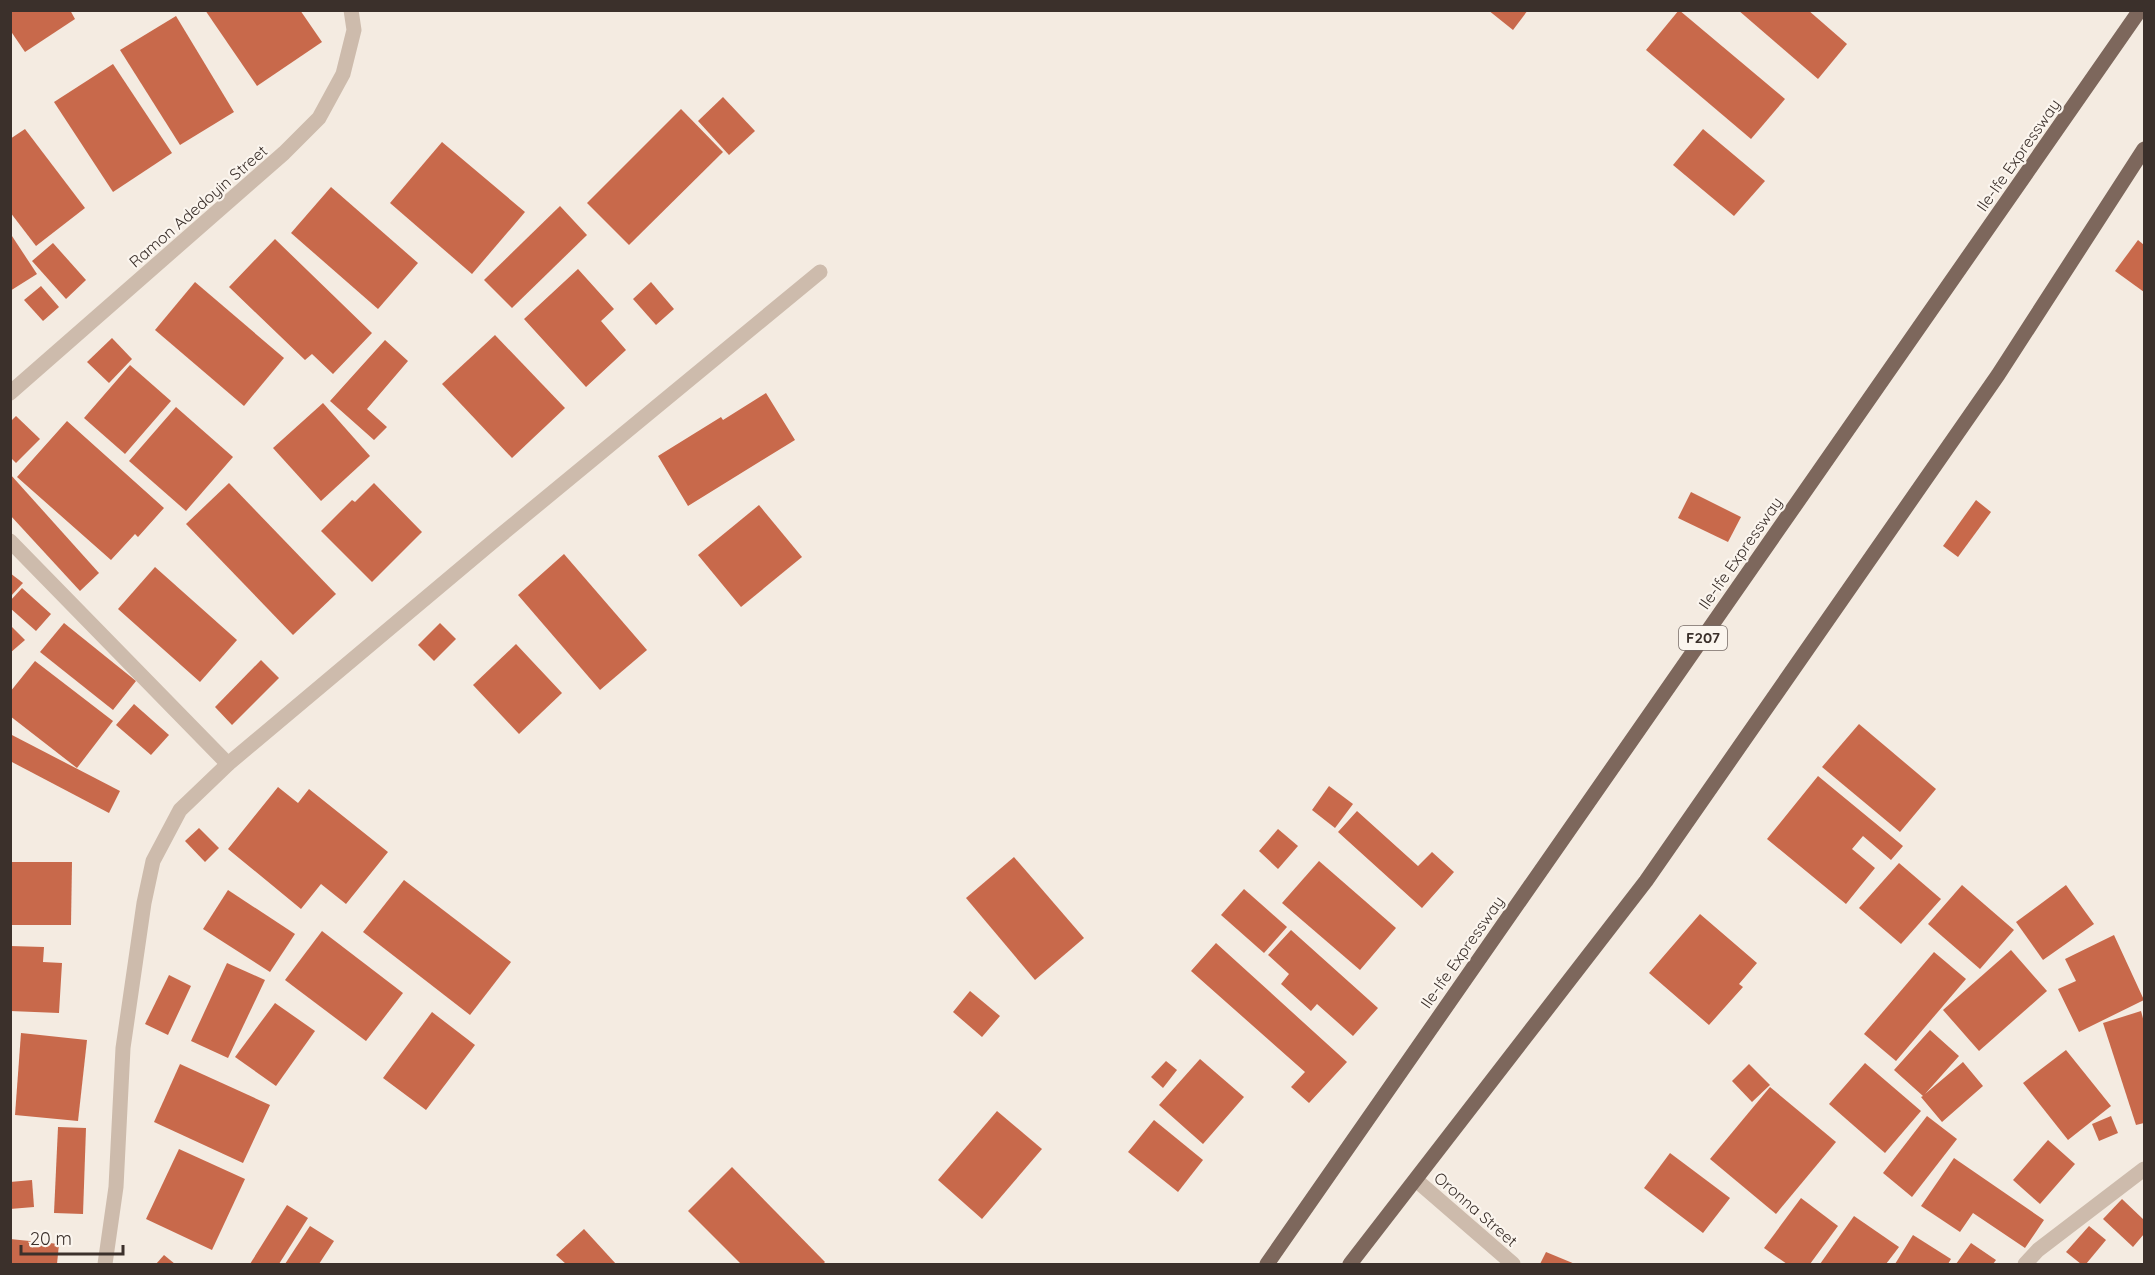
<svg xmlns="http://www.w3.org/2000/svg" width="2155" height="1275" font-family="Quicksand,sans-serif">
<style>
.building{fill:#c8694b}
.lines{fill:none;stroke-linecap:round;stroke-linejoin:round}
.minor{stroke:#cdbbac;stroke-width:15}
.primary{stroke:#7d675c;stroke-width:15}
.labels{text-anchor:middle;stroke-width:4.5;stroke-linejoin:round;paint-order:stroke}
.shield{fill:#fbf5ee;stroke:#756b66;stroke-width:1.5}
.shield-label{font-size:15px;font-weight:bold;fill:#3b302b}
.street-label{font-size:16px;fill:#3b302b;stroke:#fbf5ee}
</style>
<rect width="100%" height="100%" fill="#f4ebe1"/>
<!-- building -->
<g class="building">
<path d="M10,10H70L75,19L25,52L10,30Z"/>
<path d="M205,10H300L322,42L257,86Z"/>
<path d="M1488,10H1528L1513,30Z"/>
<path d="M1679,10L1785,99L1751,139L1646,50Z"/>
<path d="M1738,10H1808L1847,44L1818,79Z"/>
<path d="M176,16L234,112L180,145L120,50Z"/>
<path d="M113,64L172,153L113,192L54,102Z"/>
<path d="M723,97L755,131L729,155L698,121Z"/>
<path d="M681,109L723,152L629,245L587,203Z"/>
<path d="M25,129L85,208L36,246L10,212V139Z"/>
<path d="M1703,129L1765,181L1734,216L1673,165Z"/>
<path d="M442,142L525,212L472,274L390,203Z"/>
<path d="M331,187L418,263L378,309L291,233Z"/>
<path d="M560,206L587,235L512,308L484,280Z"/>
<path d="M10,233L37,274L10,291Z"/>
<path d="M275,239L372,333L333,374L312,354L305,360L229,287Z"/>
<path d="M2138,240L2144,245V292L2115,271Z"/>
<path d="M53,243L86,280L66,299L32,261Z"/>
<path d="M578,269L614,309L601,321L626,350L586,387L524,319Z"/>
<path d="M195,282L284,358L244,406L155,330Z"/>
<path d="M651,282L674,309L656,325L633,299Z"/>
<path d="M41,286L59,307L43,321L24,300Z"/>
<path d="M495,335L565,408L512,458L442,384Z"/>
<path d="M112,338L132,359L109,383L87,362Z"/>
<path d="M385,340L408,361L367,409L387,427L374,440L330,401Z"/>
<path d="M130,365L171,401L125,454L84,418Z"/>
<path d="M766,393L795,440L688,506L658,456L721,417L723,420Z"/>
<path d="M323,403L370,456L321,501L273,448Z"/>
<path d="M176,407L233,457L186,511L129,461Z"/>
<path d="M16,416L40,439L16,463L10,457V422Z"/>
<path d="M67,421L164,508L138,537L135,534L111,560L17,477Z"/>
<path d="M10,474L99,573L80,591L10,515Z"/>
<path d="M229,483L336,594L293,635L186,524Z"/>
<path d="M374,483L422,532L372,582L321,531L352,500L355,502Z"/>
<path d="M1691,492L1741,517L1728,542L1678,518Z"/>
<path d="M1976,500L1991,512L1958,557L1943,546Z"/>
<path d="M759,505L802,557L741,607L698,555Z"/>
<path d="M564,554L647,650L600,690L518,595Z"/>
<path d="M155,567L237,640L200,682L118,609Z"/>
<path d="M10,573L23,583L10,597Z"/>
<path d="M22,588L51,614L36,631L10,608V601Z"/>
<path d="M64,623L136,681L113,710L40,652Z"/>
<path d="M440,623L456,639L434,661L418,645Z"/>
<path d="M10,625L25,640L10,653Z"/>
<path d="M516,644L562,693L519,734L473,685Z"/>
<path d="M261,660L279,678L232,725L215,707Z"/>
<path d="M35,661L113,721L77,768L10,716V692Z"/>
<path d="M134,704L169,735L151,755L116,725Z"/>
<path d="M1859,724L1936,789L1900,832L1822,767Z"/>
<path d="M10,734L120,791L109,813L10,761Z"/>
<path d="M1818,776L1903,846L1891,860L1863,836L1852,849L1875,868L1846,904L1767,839Z"/>
<path d="M1329,786L1353,804L1335,828L1312,810Z"/>
<path d="M278,787L298,803L309,789L388,852L346,904L321,884L301,909L228,849Z"/>
<path d="M1357,811L1418,866L1432,852L1454,872L1422,908L1338,832Z"/>
<path d="M199,828L219,848L205,862L185,841Z"/>
<path d="M1278,829L1298,846L1278,869L1259,851Z"/>
<path d="M1014,857L1084,938L1035,980L966,898Z"/>
<path d="M1319,861L1396,928L1360,970L1282,903Z"/>
<path d="M10,862H72L71,925H10Z"/>
<path d="M1899,863L1941,899L1901,944L1859,908Z"/>
<path d="M404,880L511,962L470,1015L363,932Z"/>
<path d="M1962,885L2014,930L1980,969L1928,924Z"/>
<path d="M2066,885L2094,924L2043,960L2016,922Z"/>
<path d="M1244,889L1287,927L1264,953L1221,915Z"/>
<path d="M228,890L295,934L270,972L203,929Z"/>
<path d="M1700,914L1757,963L1739,984L1743,987L1709,1025L1649,973Z"/>
<path d="M1291,930L1378,1008L1353,1036L1317,1004L1311,1011L1281,984L1289,974L1268,955Z"/>
<path d="M322,931L403,993L366,1041L285,980Z"/>
<path d="M2114,935L2144,1000L2079,1032L2058,989L2076,981L2065,959Z"/>
<path d="M1216,943L1347,1062L1309,1103L1291,1087L1305,1072L1191,971Z"/>
<path d="M10,946L44,947L43,962L62,963L59,1013L10,1011Z"/>
<path d="M2011,950L2047,991L1979,1051L1943,1010Z"/>
<path d="M1934,952L1966,979L1896,1061L1864,1034Z"/>
<path d="M227,963L265,980L228,1058L191,1041Z"/>
<path d="M169,975L191,986L168,1035L145,1024Z"/>
<path d="M970,991L1000,1016L982,1037L953,1012Z"/>
<path d="M275,1003L315,1031L276,1086L235,1057Z"/>
<path d="M2141,1011L2144,1022V1123L2136,1125L2103,1023Z"/>
<path d="M432,1012L475,1045L426,1110L383,1078Z"/>
<path d="M1930,1030L1959,1056L1925,1094L1963,1062L1983,1086L1942,1122L1921,1097L1923,1096L1894,1070Z"/>
<path d="M21,1033L87,1040L78,1121L15,1115Z"/>
<path d="M2066,1050L2111,1106L2068,1140L2023,1083Z"/>
<path d="M1200,1059L1244,1097L1203,1144L1159,1105Z"/>
<path d="M1166,1061L1177,1070L1163,1088L1151,1077Z"/>
<path d="M1865,1063L1921,1111L1885,1153L1829,1104Z"/>
<path d="M180,1064L270,1105L243,1163L154,1122Z"/>
<path d="M1749,1064L1770,1085L1752,1102L1732,1081Z"/>
<path d="M1770,1087L1836,1142L1776,1214L1710,1159Z"/>
<path d="M997,1111L1042,1149L982,1219L938,1180Z"/>
<path d="M1927,1116L1957,1139L1912,1197L1883,1173Z"/>
<path d="M2111,1116L2118,1133L2099,1141L2092,1124Z"/>
<path d="M1154,1120L1203,1160L1178,1192L1128,1152Z"/>
<path d="M58,1127L86,1128L83,1214L54,1213Z"/>
<path d="M2048,1140L2075,1164L2040,1204L2013,1180Z"/>
<path d="M179,1149L245,1179L212,1250L146,1219Z"/>
<path d="M1670,1153L1730,1198L1703,1233L1644,1188Z"/>
<path d="M1954,1158L2044,1220L2025,1248L1973,1213L1960,1232L1921,1206Z"/>
<path d="M732,1167L825,1262L823,1264H741L688,1211Z"/>
<path d="M32,1180L34,1207L10,1209V1182Z"/>
<path d="M1801,1198L1838,1226L1810,1264H1787L1764,1248Z"/>
<path d="M2122,1199L2144,1220V1234L2133,1247L2103,1219Z"/>
<path d="M287,1205L308,1218L279,1264H250Z"/>
<path d="M1854,1216L1899,1247L1886,1264H1820Z"/>
<path d="M310,1226L334,1241L319,1264H285Z"/>
<path d="M2089,1226L2106,1240L2086,1264H2081L2066,1252Z"/>
<path d="M584,1229L616,1264H566L556,1255Z"/>
<path d="M1913,1235L1951,1259L1948,1264H1895Z"/>
<path d="M10,1239L59,1244L57,1264H10Z"/>
<path d="M1971,1243L1996,1260L1993,1264H1956Z"/>
<path d="M1546,1252L1575,1264H1540Z"/>
<path d="M164,1255L175,1264H156Z"/>
</g>
<g class="lines">
<!-- minor -->
<g class="minor">
<path d="M10,393L284,153L319,118L343,74L354,30L351,10"/>
<path d="M10,541L228,764"/>
<path d="M1416,1180L1513,1264"/>
<path d="M105,1264L116,1187L123,1048L144,903L153,861L180,810L228,764L496,539L820,272"/>
<path d="M2025,1264L2038,1250L2144,1169"/>
</g>
<!-- primary -->
<g class="primary">
<path d="M1267,1264L2140,10"/>
<path d="M1350,1264L1646,881L1998,375L2144,149"/>
</g>
</g>
<g class="labels">
<!-- shield labels -->
<rect class="shield" x="1679" y="626" width="48" height="24" rx="4.5"/>
<g class="shield-label">
<text x="1703" y="643">F207</text>
</g>
<!-- street labels -->
<g class="street-label">
<text transform="translate(2018 155) rotate(-55)" y="6">Ile-Ife Expressway</text>
<text transform="translate(198 206) rotate(-41)" y="6">Ramon Adedoyin Street</text>
<text transform="translate(1740 553) rotate(-55)" y="6">Ile-Ife Expressway</text>
<text transform="translate(1462 952) rotate(-55)" y="6">Ile-Ife Expressway</text>
<text transform="translate(1476 1209) rotate(41)" y="6">Oronna Street</text>
</g>
</g>
<!-- border -->
<rect width="2155" height="1275" fill="none" stroke="#3b302b" stroke-width="24"/>
<!-- scale -->
<path d="M21 1245v9h102v-9" fill="none" stroke="#3b302b" stroke-width="3"/>
<text x="30" y="1245" font-size="18" fill="#3b302b" stroke="#fbf5ee" stroke-width="4.5" paint-order="stroke">20 m</text>
</svg>
